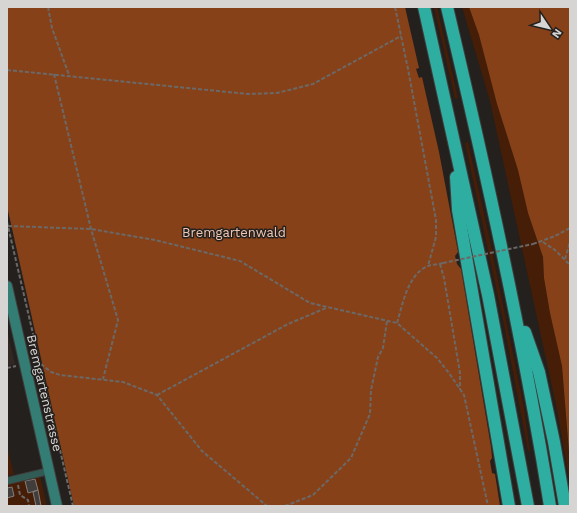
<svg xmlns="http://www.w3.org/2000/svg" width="577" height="513" font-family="'Work Sans',sans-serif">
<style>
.built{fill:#312824}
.green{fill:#461d06}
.forest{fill:#874118}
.building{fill:#413d3b;stroke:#837f7d}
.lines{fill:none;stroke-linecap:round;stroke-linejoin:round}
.service-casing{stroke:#403d3b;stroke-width:8}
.secondary-casing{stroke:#403d3b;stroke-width:12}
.motorway-casing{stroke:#403d3b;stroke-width:14}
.path{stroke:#6b6967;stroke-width:2;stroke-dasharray:4 2;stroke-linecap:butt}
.service{stroke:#315c56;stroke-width:6}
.secondary{stroke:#337d75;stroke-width:10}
.motorway{stroke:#2daea1;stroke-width:12}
.path-bridge{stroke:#6b6967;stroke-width:2;stroke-dasharray:4 2;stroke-linecap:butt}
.labels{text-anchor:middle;stroke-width:3;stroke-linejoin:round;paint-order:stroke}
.park-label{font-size:13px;fill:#f1c7b3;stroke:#23201e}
.street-label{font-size:13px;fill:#d7d5d4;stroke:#23201e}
</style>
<rect width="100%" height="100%" fill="#23201e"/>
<!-- built -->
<path class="built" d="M7,330L15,364L7,366Z"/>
<!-- green -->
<g class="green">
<path d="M434,7H437L458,98L455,99Z"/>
<path d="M462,7H469L479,35L497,104L518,170L528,213L543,257L544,278L550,313L562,366L570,464L569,478L557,410L490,101Z"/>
<path d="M468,142L489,236L524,408L530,451H528L503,320L465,143Z"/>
<path d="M7,446L14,474L7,476Z"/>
<path d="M40,476L47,506H7V484Z"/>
</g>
<!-- forest -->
<g class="forest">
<path d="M7,7H405L419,68L416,69L419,78L422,77L439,152L458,252L455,256L457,264L461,269L491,447L492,458L490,461L492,473L495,474L500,506H74L7,206Z"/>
<path d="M469,7H570V464L562,366L550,313L544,278L543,257L528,213L518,170L497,104L479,35Z"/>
</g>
<!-- building -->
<g class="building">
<path d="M35,479L38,490L28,493L25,481Z"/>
<path d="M12,487L14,496L7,498V488Z"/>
<path d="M38,490L41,506H36L33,492Z"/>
</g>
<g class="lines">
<!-- service casing -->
<g class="service-casing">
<path id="service" d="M7,481L49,471"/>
</g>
<!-- secondary casing -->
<g class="secondary-casing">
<path id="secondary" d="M7,286L57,506"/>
</g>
<!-- motorway casing -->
<g class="motorway-casing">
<g id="motorway">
<path d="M424,7L488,295L528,506"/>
<path d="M447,7C486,172 523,338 550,506"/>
<path d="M456,177L458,210L509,506"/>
<path d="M525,332L539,372L554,442L565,506"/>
</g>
</g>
<!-- path -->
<g class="path">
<path d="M48,7L52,28L69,75"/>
<path d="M395,7L408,69L436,220V237L428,266"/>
<path d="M7,70L248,94L277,93L313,84L401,36"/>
<path d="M54,74L91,229L118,320L103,379"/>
<path d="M7,222L73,506"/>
<path d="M8,226L91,229L155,240L240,261L310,303L397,323"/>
<path d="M543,242L555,250L570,265"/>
<path d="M533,244L555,236L570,228"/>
<path d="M565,259L570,242"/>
<path d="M443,263C438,265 432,264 428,266C407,275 403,304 397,323L437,358L449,373L464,395L488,506"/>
<path d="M440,264L444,278L460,373V389"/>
<path d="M41,364L51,372L60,375L123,382L157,395L202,451L267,506"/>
<path d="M7,368L16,366"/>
<path d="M157,395L288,324L326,308"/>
<path d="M18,485L20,495L28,500L29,506"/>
<path d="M285,506L313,495L351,458L370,414L371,390L378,357L383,348L387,321"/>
</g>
<!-- service -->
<use href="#service" class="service"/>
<!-- secondary -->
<use href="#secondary" class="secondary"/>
<!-- motorway -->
<use href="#motorway" class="motorway"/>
<!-- path-bridge -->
<path class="path-bridge" d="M443,263L533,244"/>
</g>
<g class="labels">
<!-- park labels -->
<g class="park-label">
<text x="234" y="237">Bremgartenwald</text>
</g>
<!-- street labels -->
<g class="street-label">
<text transform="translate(45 393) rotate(77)" y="5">Bremgartenstrasse</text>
</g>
</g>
<!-- border -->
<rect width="577" height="513" fill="none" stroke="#d7d5d4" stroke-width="16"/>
<!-- north arrow -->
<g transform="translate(549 28) rotate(125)" stroke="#23201e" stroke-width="3" paint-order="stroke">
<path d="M0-3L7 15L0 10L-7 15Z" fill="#d7d5d4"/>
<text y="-6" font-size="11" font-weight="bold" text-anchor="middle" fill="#d7d5d4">N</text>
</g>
</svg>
